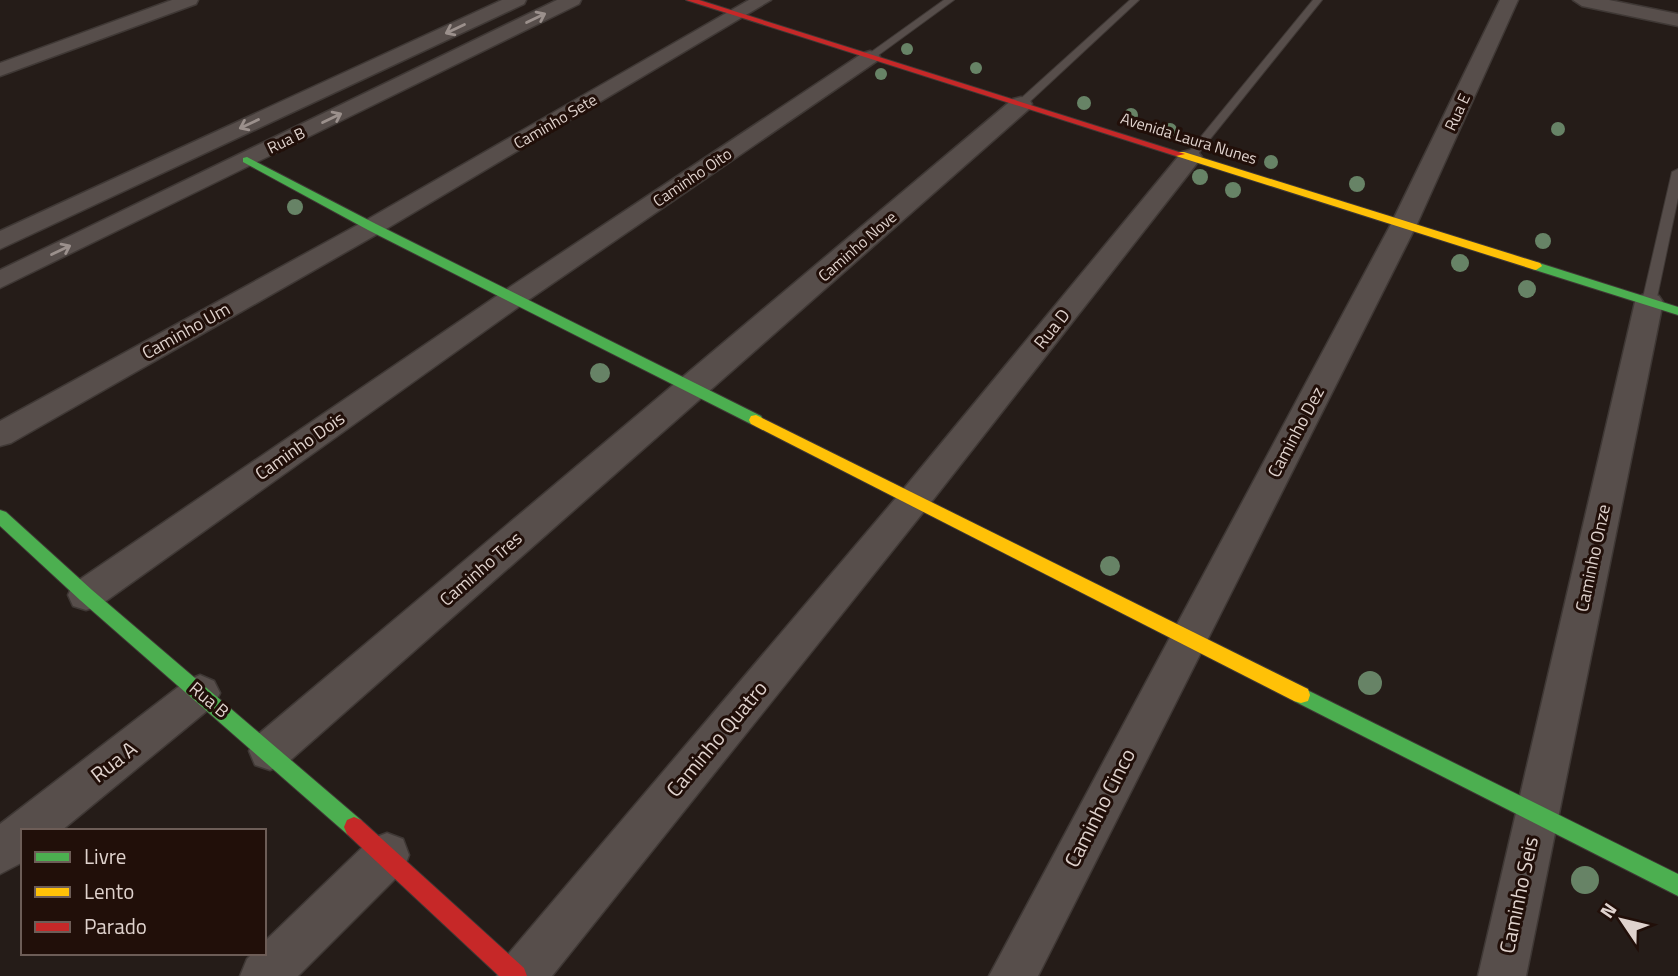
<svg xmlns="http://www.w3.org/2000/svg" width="1678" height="976" font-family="'Titillium Web',sans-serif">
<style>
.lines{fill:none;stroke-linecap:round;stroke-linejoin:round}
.lane-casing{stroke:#3f3835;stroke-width:2}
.street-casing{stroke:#3f3835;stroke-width:3}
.fast-casing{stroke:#3f3835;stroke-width:2}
.slow-casing{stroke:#3f3835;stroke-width:2}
.jam-casing{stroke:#3f3835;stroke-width:2}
.lane{fill:#574e4b;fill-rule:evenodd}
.street{fill:#574e4b;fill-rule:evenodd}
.fast{fill:#4caf50;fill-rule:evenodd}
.slow{fill:#ffc107;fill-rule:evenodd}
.jam{fill:#c62828;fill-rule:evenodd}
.tree{fill:#678366}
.oneway{stroke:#9b908c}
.labels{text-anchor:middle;stroke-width:6;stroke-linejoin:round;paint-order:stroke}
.far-street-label{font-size:16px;fill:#dfd2cd;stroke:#210f09}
.street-label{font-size:18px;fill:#dfd2cd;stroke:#210f09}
.near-street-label{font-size:21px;fill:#dfd2cd;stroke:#210f09}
</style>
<rect width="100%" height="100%" fill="#251c18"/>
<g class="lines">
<!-- lane casing -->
<g class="lane-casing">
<g id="lane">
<path d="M944,0H954L873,59H867V55Z"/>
<path d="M1130,0H1139L1025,106H1017V102Z"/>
<path d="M1313,0H1322L1194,159H1186V155Z"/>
<path d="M1678,169V198L1656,302L1649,306L1642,302L1672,172Z"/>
</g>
</g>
<!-- street casing -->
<g class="street-casing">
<g id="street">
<path d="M172,0H198L196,4L0,76V63Z"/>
<path d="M502,0H526L524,4L0,249V231Z"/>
<path d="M557,0H581L579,4L0,288V270Z"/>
<path d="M749,0H771L381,232L11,443L0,446V421L363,222Z"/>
<path d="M1500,0H1518L1417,224L1038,976H989L1391,224Z"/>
<path d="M1573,0H1609L1678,14V26L1582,6Z"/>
<path d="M870,51L877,53L880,57L877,61L524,303L99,606L86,610L73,606L68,595L73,584L504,291L863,53Z"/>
<path d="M1021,97L1029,99L1032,104L1029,109L285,765L270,770L255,765L249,751L255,737L1013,99Z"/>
<path d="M1190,150L1198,152L1202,157L1198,162L925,510L552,976H497L504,959L901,492L1182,152Z"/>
<path d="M1649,293L1659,296L1663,302L1526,976H1478L1635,302L1639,296Z"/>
<path d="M200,675L214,681L220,693L214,705L61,831H23V862L0,874V824L186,681Z"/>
<path d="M387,833L403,839L409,855L403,871L298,976H240L247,959L253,953H264V942L371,839Z"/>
</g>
</g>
<!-- fast casing -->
<g class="fast-casing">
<g id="fast">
<path d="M247,157L376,224L761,416L763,420L761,424H751L368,230L243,162V158Z"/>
<path d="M1536,262L1678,307V315L1532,269L1530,266Z"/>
<path d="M0,510L6,512L92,590L361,820L364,827L361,834L354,837L347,834L80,600L0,526Z"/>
<path d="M1301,687L1678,874V896L1294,701L1292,695L1294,689Z"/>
</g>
</g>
<!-- slow casing -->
<g class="slow-casing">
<g id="slow">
<path d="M1176,152H1184L1540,263L1542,266L1536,270L1532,269L1176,156Z"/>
<path d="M756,415L1308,689L1310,695L1308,701L1301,703L1294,701L751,424L749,420L751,416Z"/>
</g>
</g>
<!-- jam casing -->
<g class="jam-casing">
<g id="jam">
<path d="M686,0H699L1185,154L1176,156Z"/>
<path d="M354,817L361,820L524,968L527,976H499L347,834L344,827L347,820Z"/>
</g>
</g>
<!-- lane -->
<use href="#lane" class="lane"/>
<!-- street -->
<use href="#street" class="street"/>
<!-- fast -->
<use href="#fast" class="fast"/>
<!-- slow -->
<use href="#slow" class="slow"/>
<!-- jam -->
<use href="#jam" class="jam"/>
</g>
<!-- trees -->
<g class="tree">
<circle cx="907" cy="49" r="6"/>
<circle cx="976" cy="68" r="6"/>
<circle cx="881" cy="74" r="6"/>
<circle cx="1084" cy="103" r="7"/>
<circle cx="1131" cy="115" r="7"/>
<circle cx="1558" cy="129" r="7"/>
<circle cx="1170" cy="130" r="7"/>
<circle cx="1224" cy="150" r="7"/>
<circle cx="1271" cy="162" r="7"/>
<circle cx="1200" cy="177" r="8"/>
<circle cx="1357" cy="184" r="8"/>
<circle cx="1233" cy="190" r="8"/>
<circle cx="295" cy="207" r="8"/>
<circle cx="1543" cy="241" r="8"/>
<circle cx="1460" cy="263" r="9"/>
<circle cx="1527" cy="289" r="9"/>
<circle cx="600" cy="373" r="10"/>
<circle cx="1110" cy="566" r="10"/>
<circle cx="1370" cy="683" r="12"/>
<circle cx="1585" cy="880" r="14"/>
</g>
<!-- one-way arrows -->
<defs><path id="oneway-shaft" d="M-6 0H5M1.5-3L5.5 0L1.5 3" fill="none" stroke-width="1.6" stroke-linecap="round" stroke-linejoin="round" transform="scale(1.75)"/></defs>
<g class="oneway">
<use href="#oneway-shaft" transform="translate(536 18) rotate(-26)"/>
<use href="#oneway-shaft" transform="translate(455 29) rotate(155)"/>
<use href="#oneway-shaft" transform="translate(332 118) rotate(-26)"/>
<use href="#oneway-shaft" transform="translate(249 124) rotate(155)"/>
<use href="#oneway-shaft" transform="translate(61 250) rotate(-26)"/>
</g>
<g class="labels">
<!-- far-street labels -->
<g class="far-street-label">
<text transform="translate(1457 112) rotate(-65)" y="6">Rua E</text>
<text transform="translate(555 121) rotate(-30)" y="6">Caminho Sete</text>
<text transform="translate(1189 138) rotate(17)" y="6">Avenida Laura Nunes</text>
<text transform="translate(286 140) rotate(-26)" y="6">Rua B</text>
<text transform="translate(692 177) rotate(-34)" y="6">Caminho Oito</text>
<text transform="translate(857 246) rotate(-41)" y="6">Caminho Nove</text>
</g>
<!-- street labels -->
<g class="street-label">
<text transform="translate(1052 329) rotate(-51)" y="6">Rua D</text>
<text transform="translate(186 331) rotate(-29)" y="6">Caminho Um</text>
<text transform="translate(1296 432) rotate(-62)" y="6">Caminho Dez</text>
<text transform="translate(300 446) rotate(-35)" y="6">Caminho Dois</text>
<text transform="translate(1593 558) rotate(-78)" y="6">Caminho Onze</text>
<text transform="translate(481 569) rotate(-41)" y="6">Caminho Tres</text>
<text transform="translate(209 700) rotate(40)" y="6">Rua B</text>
</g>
<!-- near-street labels -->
<g class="near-street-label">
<text transform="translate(717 739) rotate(-50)" y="7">Caminho Quatro</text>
<text transform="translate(114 762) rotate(-38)" y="7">Rua A</text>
<text transform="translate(1100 808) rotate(-63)" y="7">Caminho Cinco</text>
<text transform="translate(1519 895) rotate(-78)" y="7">Caminho Seis</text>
</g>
</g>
<!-- legend -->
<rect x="21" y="829" width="245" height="126" fill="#210f09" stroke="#6d5d57" stroke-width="2"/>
<rect x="35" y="852" width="35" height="10" fill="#4caf50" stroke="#6d5d57" stroke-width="2"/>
<text x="84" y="864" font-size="21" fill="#dfd2cd">Livre</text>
<rect x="35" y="887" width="35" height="10" fill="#ffc107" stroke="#6d5d57" stroke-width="2"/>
<text x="84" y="899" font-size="21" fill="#dfd2cd">Lento</text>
<rect x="35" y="922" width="35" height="10" fill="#c62828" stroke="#6d5d57" stroke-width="2"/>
<text x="84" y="934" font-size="21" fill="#dfd2cd">Parado</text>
<!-- north arrow -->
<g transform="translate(1622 920) rotate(305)" stroke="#210f09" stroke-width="5" paint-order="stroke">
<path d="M0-5L12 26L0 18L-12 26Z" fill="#dfd2cd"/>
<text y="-10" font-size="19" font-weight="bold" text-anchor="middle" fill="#dfd2cd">N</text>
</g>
</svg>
